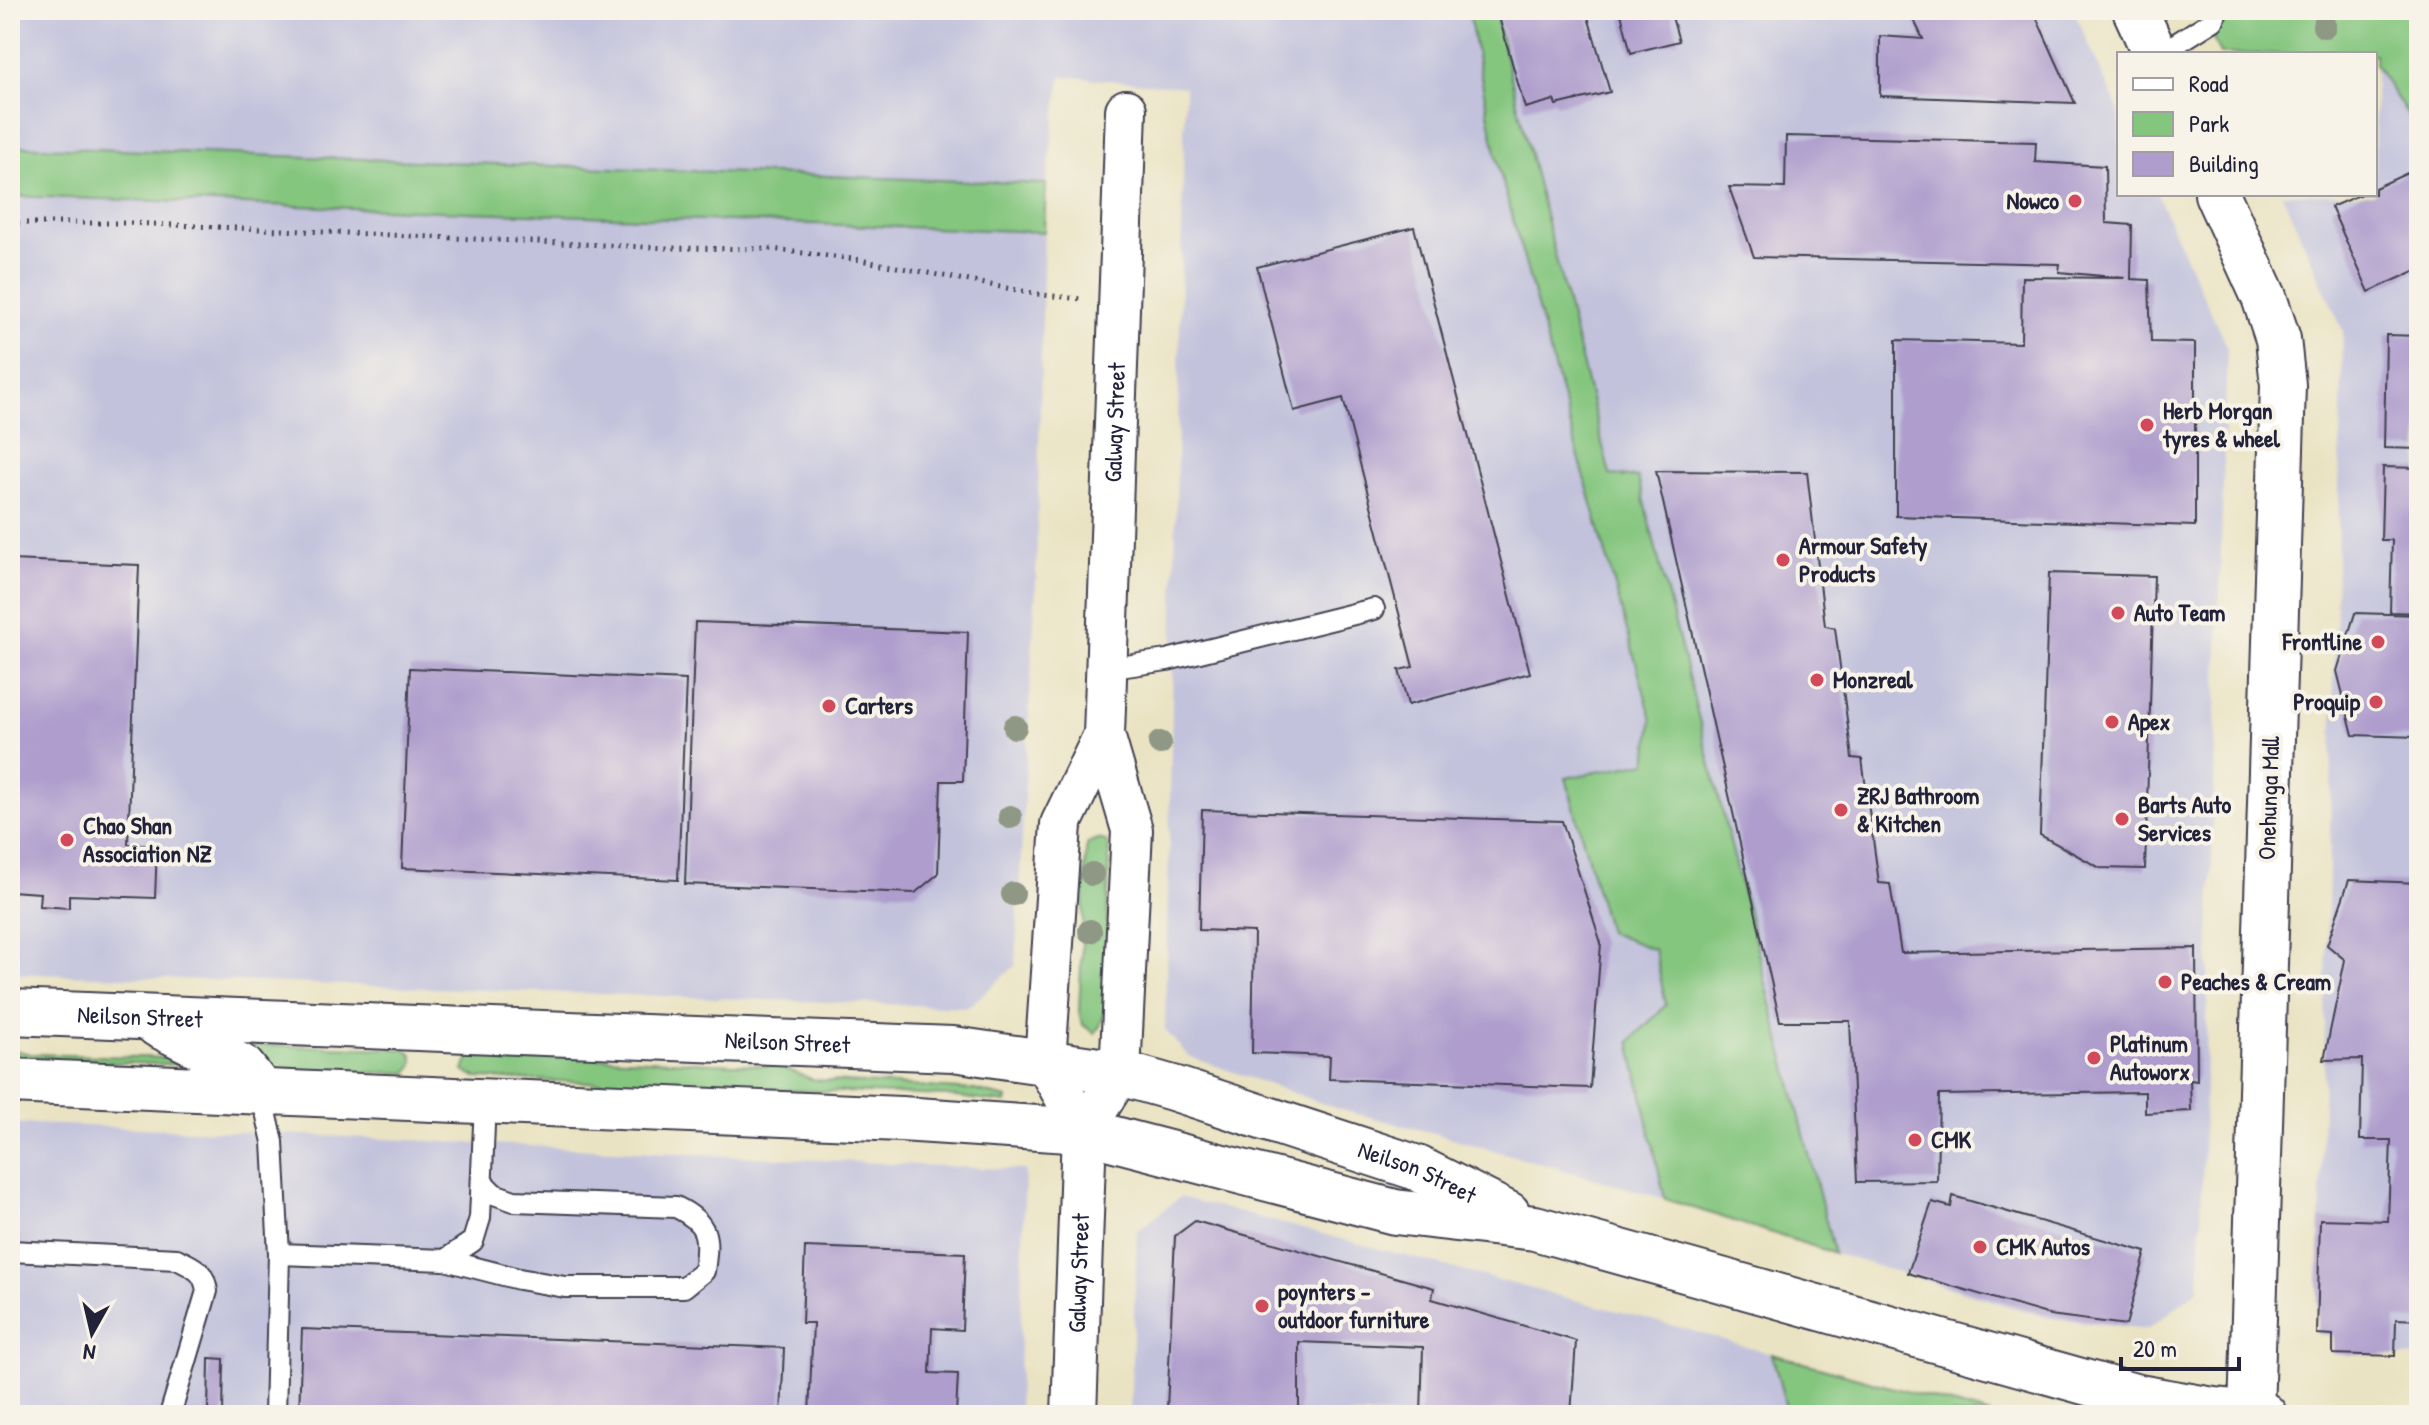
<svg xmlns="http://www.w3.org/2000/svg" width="2429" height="1425" font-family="'Patrick Hand',sans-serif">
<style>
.industrial{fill:#c2c2dc}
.green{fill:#85c67f;stroke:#54745d;stroke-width:2}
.building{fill:#af9ecd}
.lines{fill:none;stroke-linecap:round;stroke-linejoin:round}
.service-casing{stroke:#403f4f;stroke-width:24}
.minor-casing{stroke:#403f4f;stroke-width:44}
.tertiary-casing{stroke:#403f4f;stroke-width:48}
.primary-casing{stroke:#403f4f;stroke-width:48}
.path{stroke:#403f4f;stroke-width:5;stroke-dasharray:2 6;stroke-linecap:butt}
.service{stroke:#fff;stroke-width:20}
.minor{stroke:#fff;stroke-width:40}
.tertiary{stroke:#fff;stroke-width:44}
.primary{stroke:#fff;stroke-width:44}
.tree{fill:#8f9885}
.poi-dot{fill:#d1495b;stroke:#f7f3e8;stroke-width:3}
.labels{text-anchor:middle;stroke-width:8;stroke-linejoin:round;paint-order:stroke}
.poi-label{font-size:24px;font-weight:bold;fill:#22223b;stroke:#f7f3e8;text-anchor:start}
.street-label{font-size:24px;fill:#22223b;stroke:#f7f3e8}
</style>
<rect width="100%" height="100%" fill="#f7f3e8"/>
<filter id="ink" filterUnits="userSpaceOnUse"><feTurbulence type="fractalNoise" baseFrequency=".0125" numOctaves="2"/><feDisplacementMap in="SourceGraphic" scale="16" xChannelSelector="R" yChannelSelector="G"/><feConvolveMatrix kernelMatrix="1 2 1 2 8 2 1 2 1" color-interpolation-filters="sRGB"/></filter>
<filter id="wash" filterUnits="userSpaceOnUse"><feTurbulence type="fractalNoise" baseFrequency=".006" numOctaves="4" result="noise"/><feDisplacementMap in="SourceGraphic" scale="32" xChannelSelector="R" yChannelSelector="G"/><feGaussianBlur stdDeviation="1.8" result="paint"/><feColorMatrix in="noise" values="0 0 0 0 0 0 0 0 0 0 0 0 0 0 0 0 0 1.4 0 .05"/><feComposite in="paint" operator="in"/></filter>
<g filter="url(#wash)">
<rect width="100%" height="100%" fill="#eae3c3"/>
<!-- industrial -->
<g class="industrial">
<path d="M10,10H1468L1499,169L1652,720L1647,762L1566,778L1608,932L1655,949L1666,1005L1630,1041L1665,1199L1437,1134L1338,1109L1188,1056L1165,1030L1185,87L1061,76L1046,184L10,146Z"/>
<path d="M1494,10H2073L2119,111V194H2157L2227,347L2199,1289L2148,1329L2049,1318L1834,1253L1638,479L1610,476Z"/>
<path d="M2375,64L2419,133V1357L2333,1354V1335L2317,1334L2343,331L2282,194H2375Z"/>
<path d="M10,196L1044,232L1036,582L1015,966L968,1007L10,973Z"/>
<path d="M10,1123L243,1132L1025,1170L1018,1415H10Z"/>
<path d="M1180,1197L1682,1328L1772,1354L1788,1415H1130L1137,1231Z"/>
</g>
<!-- green -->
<g class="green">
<path d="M1468,10H1494L1610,475L1638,478L1834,1253L1665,1199L1630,1041L1666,1005L1655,950L1608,932L1566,778L1647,762L1652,720L1499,169Z"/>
<path d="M2200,10H2419V133L2375,64V54H2220Z"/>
<path d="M10,146L1046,184L1044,232L10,196Z"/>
<path d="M1097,839L1106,841L1109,850L1105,1010L1100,1026L1095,1033L1083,1025L1079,1012L1086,850L1088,843Z"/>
<path d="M251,1045L405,1049L413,1056V1065L407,1073L277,1070Z"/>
<path d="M10,1049L30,1054L172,1058L192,1065L10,1059Z"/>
<path d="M476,1052L778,1066L814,1080L974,1090L1007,1098L1006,1103L947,1096L477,1078L464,1071L469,1057Z"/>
<path d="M1772,1354L1991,1415H1788Z"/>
</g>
<g id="blocks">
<!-- building -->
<g class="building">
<path d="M1497,10H1586L1610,92L1556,105L1554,100L1525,108Z"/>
<path d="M1620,10H1670L1679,41L1631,53Z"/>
<path d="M1909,10H2033L2075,103L1880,96V36L1923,39Z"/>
<path d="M1786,136L2036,142L2035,162L2105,166L2106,223L2132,225L2131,279L2149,280L2151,342L2195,343V526L1896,516V340L2021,343L2022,277L2125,278L2059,272L2060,264L1754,257L1729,187L1785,188Z"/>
<path d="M2416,169L2419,175V269L2369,292L2331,207L2361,194H2375V188Z"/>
<path d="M1414,227L1530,673L1408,705L1399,670L1413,667L1343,398L1294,411L1257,267Z"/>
<path d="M2386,335L2419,336V449L2384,448Z"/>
<path d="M2383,467L2419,468V613L2390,612L2392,540H2381Z"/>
<path d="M1656,471L1807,472L1825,626L1835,628L1852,758L1862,759L1879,883L1890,884L1901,953L2196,948L2197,1081L2190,1080L2191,1111L2145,1113V1092L1939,1095L1937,1181L1857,1182L1850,1021H1780Z"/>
<path d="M10,560L139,565L128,844L157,846L155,898L69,895V908L39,906L40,893L10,891Z"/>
<path d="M2049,573L2154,576L2145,869L2100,868L2040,835Z"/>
<path d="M2355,613L2419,615V737L2353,735L2337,671Z"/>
<path d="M695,622L968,632L963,781H941L938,874L915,893L685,884Z"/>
<path d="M410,668L686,680L678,880L402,868Z"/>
<path d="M1202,810L1562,821L1601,943L1590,1088L1329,1079L1330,1056L1252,1053L1254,932L1199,930Z"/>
<path d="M2349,880L2419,883V1320L2396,1319L2395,1356L2333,1354V1335L2317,1334L2320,1219L2388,1221L2391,1140H2360L2362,1059L2324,1060L2345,960L2327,945Z"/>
<path d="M1953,1196L2146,1252L2126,1325L2050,1315L1908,1273L1932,1202L1951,1207Z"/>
<path d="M1195,1221L1434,1288L1432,1299L1576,1341L1571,1415H1421L1423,1347L1299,1342V1415L1167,1409L1175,1236Z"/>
<path d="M805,1247L965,1253L962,1330L932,1328L930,1373L958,1374L956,1415H809L813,1323H802Z"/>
<path d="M302,1329L784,1348L781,1415H299Z"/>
<path d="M209,1358L224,1359L223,1415H208Z"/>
</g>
</g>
</g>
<g filter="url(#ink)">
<use href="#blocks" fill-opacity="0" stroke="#403f4f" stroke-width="2"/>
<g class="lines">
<!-- service casing -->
<g class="service-casing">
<g id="service">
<path d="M2160,54L2214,20L2217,10"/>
<path d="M1106,669L1167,660L1374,609"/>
<path d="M261,1091L273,1142L279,1254L275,1415"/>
<path d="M10,1251L177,1259C194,1268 204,1270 207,1291L170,1415"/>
<path d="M279,1254L445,1260L473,1241L480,1218L485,1102"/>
<path d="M445,1260L519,1279L565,1287H684L704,1271C709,1237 709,1223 676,1207L514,1201L494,1194L482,1182"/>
</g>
</g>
<!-- minor casing -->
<g class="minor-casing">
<g id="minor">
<path id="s1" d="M1104,735L1061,824L1045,1062L1084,1131L1120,1073L1132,830L1104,735L1126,110"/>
</g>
</g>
<!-- tertiary casing -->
<g class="tertiary-casing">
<g id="tertiary">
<path id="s2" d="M1074,1415L1084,1131"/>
</g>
</g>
<!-- primary casing -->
<g class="primary-casing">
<g id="primary">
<path d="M2135,10L2155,54"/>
<path d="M2217,194L2264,297L2278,339L2283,385L2251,1414"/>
<path id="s3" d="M10,1012L953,1049L1120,1073L1173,1088L1417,1168L1508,1214"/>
<path d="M158,1025L242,1067L261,1091"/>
<path d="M10,1081L901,1119L1084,1131L1395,1212L1535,1228L2138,1397L2213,1410L2264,1415"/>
</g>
</g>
<!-- path -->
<path class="path" d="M10,223H131L668,248L772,249L860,260L1043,295L1082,299"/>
<!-- service -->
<use href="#service" class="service"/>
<!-- minor -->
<use href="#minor" class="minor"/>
<!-- tertiary -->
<use href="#tertiary" class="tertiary"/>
<!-- primary -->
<use href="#primary" class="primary"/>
</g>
<!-- trees -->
<g class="tree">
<circle cx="2324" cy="26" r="12"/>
<circle cx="1015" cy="727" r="12"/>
<circle cx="1160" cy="743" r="12"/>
<circle cx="1010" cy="817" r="12"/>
<circle cx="1092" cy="874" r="12"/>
<circle cx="1013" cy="894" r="12"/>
<circle cx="1090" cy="931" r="12"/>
</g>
</g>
<!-- markers -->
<g class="poi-dot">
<circle cx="2075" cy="201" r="8"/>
<circle cx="2147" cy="425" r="8"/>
<circle cx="1783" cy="560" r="8"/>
<circle cx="2118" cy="613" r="8"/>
<circle cx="2378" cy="642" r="8"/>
<circle cx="1817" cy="680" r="8"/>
<circle cx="2376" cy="702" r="8"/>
<circle cx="829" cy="706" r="8"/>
<circle cx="2112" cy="722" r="8"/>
<circle cx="1841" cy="810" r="8"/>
<circle cx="2122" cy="819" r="8"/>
<circle cx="67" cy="840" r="8"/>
<circle cx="2165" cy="982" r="8"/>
<circle cx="2094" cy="1058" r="8"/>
<circle cx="1915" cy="1140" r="8"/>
<circle cx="1980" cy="1247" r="8"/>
<circle cx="1262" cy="1306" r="8"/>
</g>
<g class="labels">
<!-- poi labels -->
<g class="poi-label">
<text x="2059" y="209" text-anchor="end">Nowco</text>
<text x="2163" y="419">Herb Morgan<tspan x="2163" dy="28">tyres &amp; wheel</tspan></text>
<text x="1799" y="554">Armour Safety<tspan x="1799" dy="28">Products</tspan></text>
<text x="2134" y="621">Auto Team</text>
<text x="2362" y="650" text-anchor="end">Frontline</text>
<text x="1833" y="688">Monzreal</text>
<text x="2360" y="710" text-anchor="end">Proquip</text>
<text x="845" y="714">Carters</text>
<text x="2128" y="730">Apex</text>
<text x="1857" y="804">ZRJ Bathroom<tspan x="1857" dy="28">&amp; Kitchen</tspan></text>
<text x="2138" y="813">Barts Auto<tspan x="2138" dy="28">Services</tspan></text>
<text x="83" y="834">Chao Shan<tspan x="83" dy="28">Association NZ</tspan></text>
<text x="2181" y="990">Peaches &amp; Cream</text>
<text x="2110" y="1052">Platinum<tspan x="2110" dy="28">Autoworx</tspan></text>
<text x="1931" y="1148">CMK</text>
<text x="1996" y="1255">CMK Autos</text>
<text x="1278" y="1300">poynters -<tspan x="1278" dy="28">outdoor furniture</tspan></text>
</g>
<!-- street labels -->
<g class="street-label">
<text dy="8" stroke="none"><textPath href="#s1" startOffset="1140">Galway Street</textPath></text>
<text transform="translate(2269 798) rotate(-88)" y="8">Onehunga Mall</text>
<text dy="8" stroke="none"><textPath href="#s3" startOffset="130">Neilson Street</textPath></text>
<text dy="8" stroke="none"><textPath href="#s3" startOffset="778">Neilson Street</textPath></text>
<text dy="8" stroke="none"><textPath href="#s3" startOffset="1426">Neilson Street</textPath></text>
<text dy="8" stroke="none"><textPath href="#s2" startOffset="142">Galway Street</textPath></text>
</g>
</g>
<!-- margin -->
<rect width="2429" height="1425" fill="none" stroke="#f7f3e8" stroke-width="40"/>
<!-- legend -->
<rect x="2117" y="52" width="260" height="144" fill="#f7f3e8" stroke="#a29fa3" stroke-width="2"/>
<rect x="2133" y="78" width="40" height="12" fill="#ffffff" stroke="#a29fa3" stroke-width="2"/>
<text x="2189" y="92" font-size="24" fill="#22223b">Road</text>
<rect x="2133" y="112" width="40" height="24" fill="#85c67f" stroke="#a29fa3" stroke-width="2"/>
<text x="2189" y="132" font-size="24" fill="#22223b">Park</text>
<rect x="2133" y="152" width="40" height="24" fill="#af9ecd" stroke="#a29fa3" stroke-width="2"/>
<text x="2189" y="172" font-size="24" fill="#22223b">Building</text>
<!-- north arrow -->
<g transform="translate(92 1333) rotate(188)" stroke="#f7f3e8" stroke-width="6" paint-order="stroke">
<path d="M0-6L14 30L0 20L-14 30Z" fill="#22223b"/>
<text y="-12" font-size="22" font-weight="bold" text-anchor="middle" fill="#22223b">N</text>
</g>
<!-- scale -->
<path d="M2121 1357v12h118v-12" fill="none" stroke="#22223b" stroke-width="4"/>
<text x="2133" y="1357" font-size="24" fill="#22223b" stroke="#f7f3e8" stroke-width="6" paint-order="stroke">20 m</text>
</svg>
